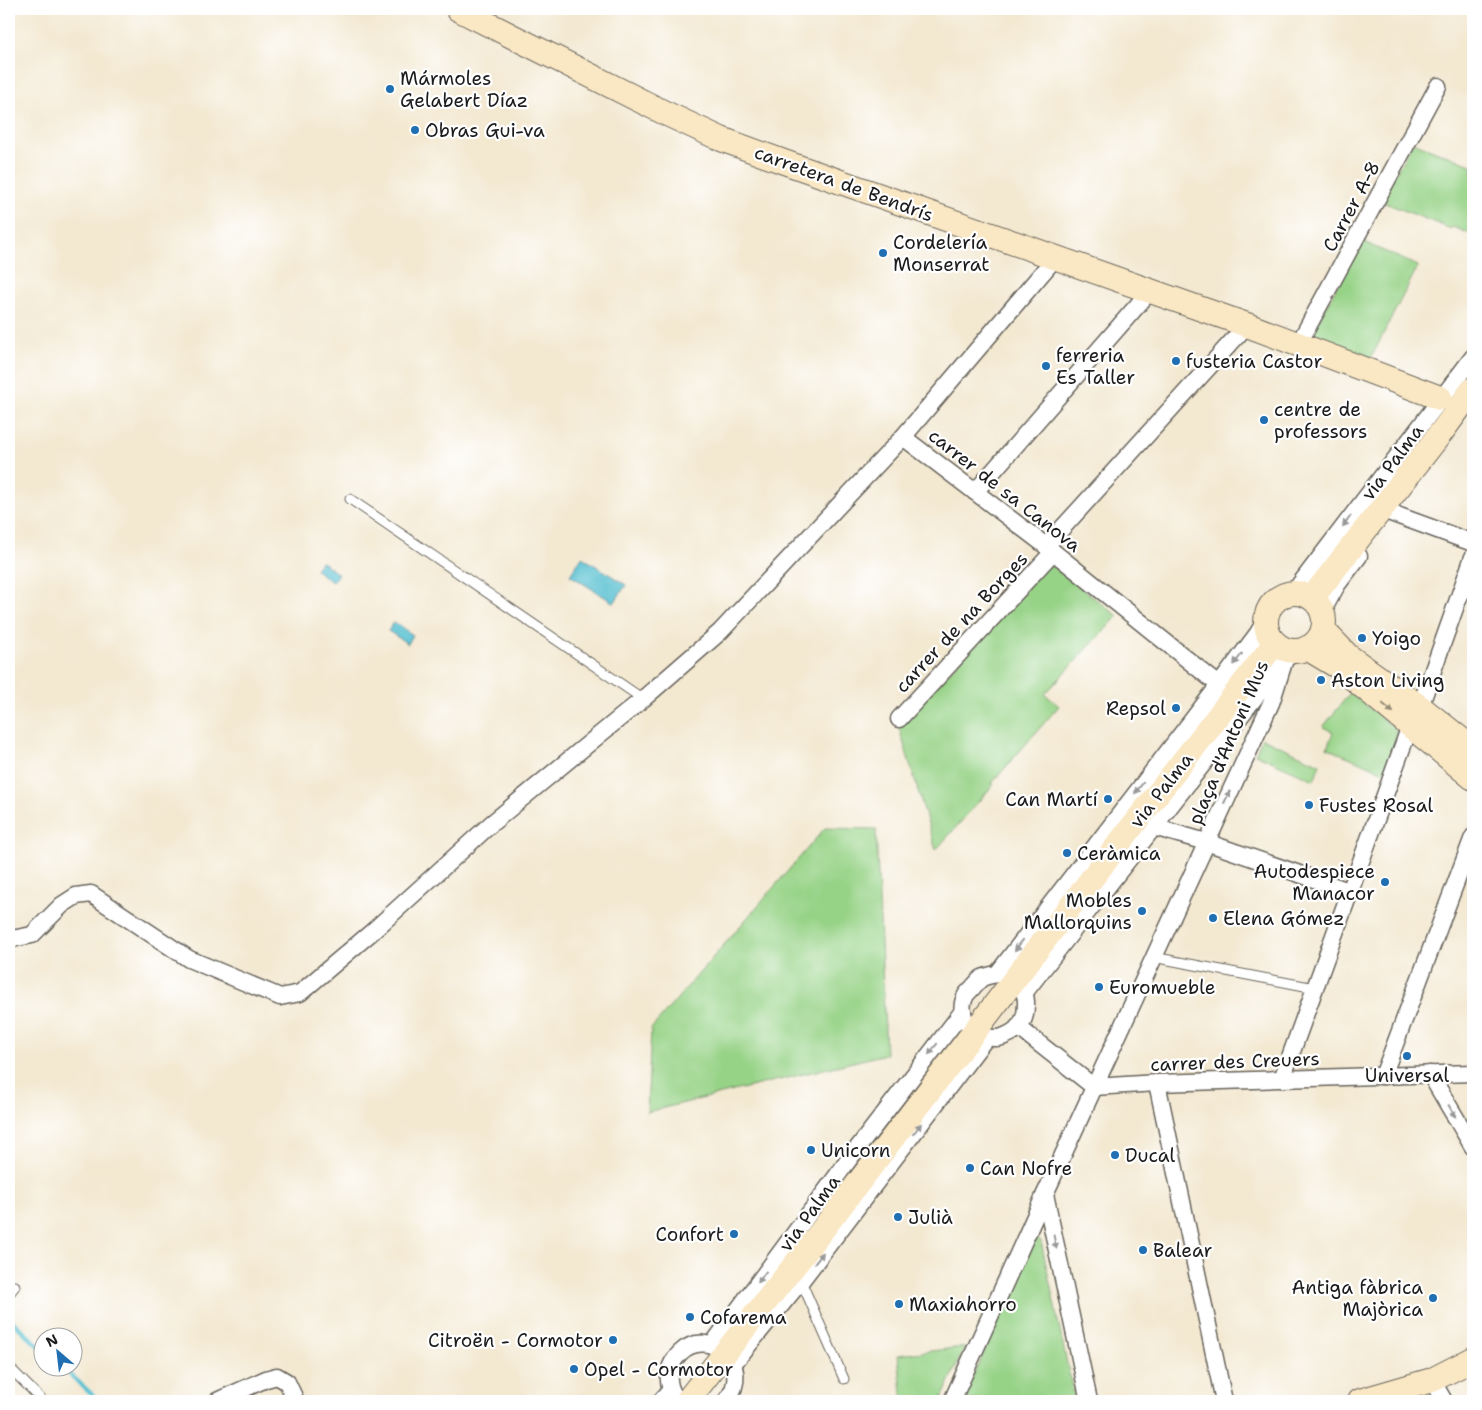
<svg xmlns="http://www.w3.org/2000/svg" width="1482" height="1410" font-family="'Shantell Sans',sans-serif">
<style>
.green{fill:#97d387;stroke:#5a7852}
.water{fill:#54bfd0;stroke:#386e76}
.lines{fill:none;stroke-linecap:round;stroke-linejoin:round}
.stream{stroke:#54bfd0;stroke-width:4.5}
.lane-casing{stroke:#67635b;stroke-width:11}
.street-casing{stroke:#67635b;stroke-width:19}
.secondary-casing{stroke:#67635b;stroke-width:26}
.lane{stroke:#fff;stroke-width:9}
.street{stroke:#fff;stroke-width:16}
.secondary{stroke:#fae7c3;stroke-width:24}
.oneway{fill:#999}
.oneway2{fill:#968c78}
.poi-dot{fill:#1f6fb2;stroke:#fff;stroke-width:2}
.labels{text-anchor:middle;stroke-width:4.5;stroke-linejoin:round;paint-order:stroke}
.poi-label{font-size:19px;fill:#1c1c1c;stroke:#fff;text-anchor:start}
.street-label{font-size:19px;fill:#1c1c1c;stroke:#fff}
</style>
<rect width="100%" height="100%" fill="#fff"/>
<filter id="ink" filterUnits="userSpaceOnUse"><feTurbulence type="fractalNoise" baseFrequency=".02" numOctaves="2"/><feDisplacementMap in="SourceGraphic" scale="10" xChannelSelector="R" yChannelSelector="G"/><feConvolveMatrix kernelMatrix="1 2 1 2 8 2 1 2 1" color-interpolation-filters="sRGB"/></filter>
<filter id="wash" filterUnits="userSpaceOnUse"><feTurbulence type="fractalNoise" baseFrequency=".0096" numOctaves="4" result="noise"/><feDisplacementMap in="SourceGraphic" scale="20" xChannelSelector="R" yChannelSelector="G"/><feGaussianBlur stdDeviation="1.12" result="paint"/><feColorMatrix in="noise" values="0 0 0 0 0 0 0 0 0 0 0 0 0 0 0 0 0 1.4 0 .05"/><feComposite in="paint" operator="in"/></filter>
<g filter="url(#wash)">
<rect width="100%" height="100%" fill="#f3e8d0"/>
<!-- green -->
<g class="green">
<path d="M1413,142L1473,166V235L1453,227L1451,229L1380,201Z"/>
<path d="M1361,241L1418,266L1369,362L1308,341Z"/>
<path d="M1045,566H1052L1118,616L1045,694L1059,706L992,783L994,784L936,850L899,728Z"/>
<path d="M1350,693L1396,729L1397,735L1384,772L1327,748L1333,732L1323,727Z"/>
<path d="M1262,738L1320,764L1314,780L1255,754Z"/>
<path d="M825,828L876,829L886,1054L647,1112L651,1029Z"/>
<path d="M1038,1238L1041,1241L1075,1401H962L1035,1239Z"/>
<path d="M963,1347H965L941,1401H903L898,1355Z"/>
</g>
<!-- water -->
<g class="water">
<path d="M582,557L626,585L614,603L570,575Z"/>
<path d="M321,561L338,574L332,582L315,569Z"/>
<path d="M394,622L413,635L408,644L388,631Z"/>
</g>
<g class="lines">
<!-- stream -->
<g class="stream">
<path d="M9,1318L42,1349"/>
<path d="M63,1368L99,1401"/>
</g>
</g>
</g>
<g filter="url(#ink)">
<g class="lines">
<!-- lane casing -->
<g class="lane-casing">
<g id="lane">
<path d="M350,499L643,699"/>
<path d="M1153,957L1315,988"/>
<path d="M801,1281L844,1379"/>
<path d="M9,1294L15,1286"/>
<path d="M9,1367L43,1401"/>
</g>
</g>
<!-- street casing -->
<g class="street-casing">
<g id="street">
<path d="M1055,258L903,437L1046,546L1219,685"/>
<path d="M1298,345L1438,86"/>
<path d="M975,492L1150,291"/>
<path d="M1391,513L1473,543"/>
<path d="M1046,546L1247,325"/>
<path d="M1293,593L1473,357"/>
<path d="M1322,612L1337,585L1359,556"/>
<path d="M899,719L1053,552"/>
<path d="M1154,827L1206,842L1349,891"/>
<path d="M9,936L12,939L32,935L62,905L76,896L91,894L189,959L280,997L300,993L373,931L492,823L643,699L720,632L903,437"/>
<path d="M997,974L1219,685L1258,633L1266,619"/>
<path d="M997,974C1012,980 1027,985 1026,1004C1026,1016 1023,1027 1011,1033C1007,1035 1002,1038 997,1038C975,1040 954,1016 966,995C968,992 972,989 974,986C976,984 979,980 982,978C986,976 992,975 997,974Z"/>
<path d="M1025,992L1285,659L1298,651"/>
<path d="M1018,1027L1094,1087L1157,1083L1473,1073"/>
<path d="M1430,1074L1473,1147"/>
<path d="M1383,1076L1473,837"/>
<path d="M1282,1079L1410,726L1420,707L1473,557"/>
<path d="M1157,1083L1224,1401"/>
<path d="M1045,1194L1089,1401"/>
<path d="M712,1345L853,1154L963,1011"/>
<path d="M733,1364L801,1281L986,1038"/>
<path d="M1432,1380L1444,1401"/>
<path d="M217,1401L266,1379L277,1376L287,1382L296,1401"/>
<path d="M661,1401L671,1390"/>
<path d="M679,1401C671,1394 668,1383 669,1373C670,1365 674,1359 680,1353C708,1325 756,1365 726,1401"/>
<path d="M952,1401L1045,1194L1271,703L1285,659"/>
</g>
</g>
<!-- secondary casing -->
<g class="secondary-casing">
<g id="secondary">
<path d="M458,9L665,113L721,139L784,162L1247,325L1440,398"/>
<circle cx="1295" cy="622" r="29"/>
<path d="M1312,598L1443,430L1473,389"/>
<path d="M1323,630L1348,656L1420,707L1473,749"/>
<path d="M1307,648L1342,669L1473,778"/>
<path d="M687,1401L813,1242L1096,873L1275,643"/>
<path d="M1360,1401L1432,1380L1473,1359"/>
</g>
</g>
<!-- lane -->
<use href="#lane" class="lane"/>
<!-- street -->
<use href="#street" class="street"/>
<!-- secondary -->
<use href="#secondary" class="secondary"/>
</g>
<!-- one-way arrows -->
<defs><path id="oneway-solid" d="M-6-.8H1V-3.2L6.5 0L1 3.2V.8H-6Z" transform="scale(1.25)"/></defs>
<g class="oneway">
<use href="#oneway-solid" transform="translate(1347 521) rotate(127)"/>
<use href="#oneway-solid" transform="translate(1238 659) rotate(127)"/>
<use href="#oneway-solid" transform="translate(1139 788) rotate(128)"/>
<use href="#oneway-solid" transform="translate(1227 797) rotate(-65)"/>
<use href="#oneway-solid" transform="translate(1019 945) rotate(128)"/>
<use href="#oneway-solid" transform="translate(933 1049) rotate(128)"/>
<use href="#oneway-solid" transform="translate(1452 1111) rotate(60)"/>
<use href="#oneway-solid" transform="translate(917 1129) rotate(-53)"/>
<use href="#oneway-solid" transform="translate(1055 1242) rotate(78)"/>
<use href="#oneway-solid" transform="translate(819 1258) rotate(-52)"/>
<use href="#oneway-solid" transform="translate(762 1277) rotate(126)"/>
</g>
<use class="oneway2" href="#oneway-solid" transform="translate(1388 708) rotate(40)"/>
</g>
<!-- markers -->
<g class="poi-dot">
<circle cx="390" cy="89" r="5"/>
<circle cx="415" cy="130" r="5"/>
<circle cx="883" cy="253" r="5"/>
<circle cx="1176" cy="361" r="5"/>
<circle cx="1046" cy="366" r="5"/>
<circle cx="1264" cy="420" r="5"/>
<circle cx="1362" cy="638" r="5"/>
<circle cx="1321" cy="680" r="5"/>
<circle cx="1176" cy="708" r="5"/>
<circle cx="1108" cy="799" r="5"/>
<circle cx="1309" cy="805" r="5"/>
<circle cx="1067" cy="853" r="5"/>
<circle cx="1385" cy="882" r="5"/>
<circle cx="1142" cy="911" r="5"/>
<circle cx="1213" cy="918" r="5"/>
<circle cx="1099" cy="987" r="5"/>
<circle cx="1407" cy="1056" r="5"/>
<circle cx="811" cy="1150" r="5"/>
<circle cx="1115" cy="1155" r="5"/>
<circle cx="970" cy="1168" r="5"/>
<circle cx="898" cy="1217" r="5"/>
<circle cx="734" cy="1234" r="5"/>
<circle cx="1143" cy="1250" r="5"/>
<circle cx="1433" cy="1298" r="5"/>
<circle cx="899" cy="1304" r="5"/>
<circle cx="690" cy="1317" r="5"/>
<circle cx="613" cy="1340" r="5"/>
<circle cx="574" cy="1369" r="5"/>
</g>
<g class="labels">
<!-- poi labels -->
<g class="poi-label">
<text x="400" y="85">Mármoles<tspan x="400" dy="22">Gelabert Díaz</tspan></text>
<text x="425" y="137">Obras Gui-va</text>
<text x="893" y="249">Cordelería<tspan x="893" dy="22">Monserrat</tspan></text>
<text x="1056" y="362">ferreria<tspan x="1056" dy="22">Es Taller</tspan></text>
<text x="1186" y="368">fusteria Castor</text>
<text x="1274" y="416">centre de<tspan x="1274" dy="22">professors</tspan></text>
<text x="1372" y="645">Yoigo</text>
<text x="1331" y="687">Aston Living</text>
<text x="1166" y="715" text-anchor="end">Repsol</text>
<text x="1098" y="806" text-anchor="end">Can Martí</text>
<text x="1319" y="812">Fustes Rosal</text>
<text x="1077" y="860">Ceràmica</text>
<text x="1375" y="878" text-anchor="end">Autodespiece<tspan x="1375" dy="22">Manacor</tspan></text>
<text x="1132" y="907" text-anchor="end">Mobles<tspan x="1132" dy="22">Mallorquins</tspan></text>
<text x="1223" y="925">Elena Gómez</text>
<text x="1109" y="994">Euromueble</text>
<text x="1407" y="1082" text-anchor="middle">Universal</text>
<text x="821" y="1157">Unicorn</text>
<text x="1125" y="1162">Ducal</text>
<text x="980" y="1175">Can Nofre</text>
<text x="908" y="1224">Julià</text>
<text x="724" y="1241" text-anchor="end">Confort</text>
<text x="1153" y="1257">Balear</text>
<text x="1423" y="1294" text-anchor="end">Antiga fàbrica<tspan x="1423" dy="22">Majòrica</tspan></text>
<text x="909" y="1311">Maxiahorro</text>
<text x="700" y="1324">Cofarema</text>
<text x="603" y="1347" text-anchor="end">Citroën - Cormotor</text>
<text x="584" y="1376">Opel - Cormotor</text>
</g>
<!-- street labels -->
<g class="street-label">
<text transform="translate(844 183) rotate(20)" y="7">carretera de Bendrís</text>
<text transform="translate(1351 206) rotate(-62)" y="7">Carrer A-8</text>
<text transform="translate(1392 462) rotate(-53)" y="7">via Palma</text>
<text transform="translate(1005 490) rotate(38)" y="7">carrer de sa Canova</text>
<text transform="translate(961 622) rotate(-47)" y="7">carrer de na Borges</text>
<text transform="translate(1228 742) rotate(-67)" y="7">plaça d'Antoni Mus</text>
<text transform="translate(1161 790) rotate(-52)" y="7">via Palma</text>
<text transform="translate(1235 1061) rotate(-2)" y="7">carrer des Creuers</text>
<text transform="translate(809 1213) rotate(-54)" y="7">via Palma</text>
</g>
</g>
<!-- margin -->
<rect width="1482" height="1410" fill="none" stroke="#fff" stroke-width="30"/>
<!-- north arrow -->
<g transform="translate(58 1352) rotate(332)"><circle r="24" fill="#ffffff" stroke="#a4a4a4"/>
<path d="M0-4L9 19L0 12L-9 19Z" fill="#1f6fb2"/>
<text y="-8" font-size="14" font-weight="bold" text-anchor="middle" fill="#1c1c1c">N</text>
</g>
</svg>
